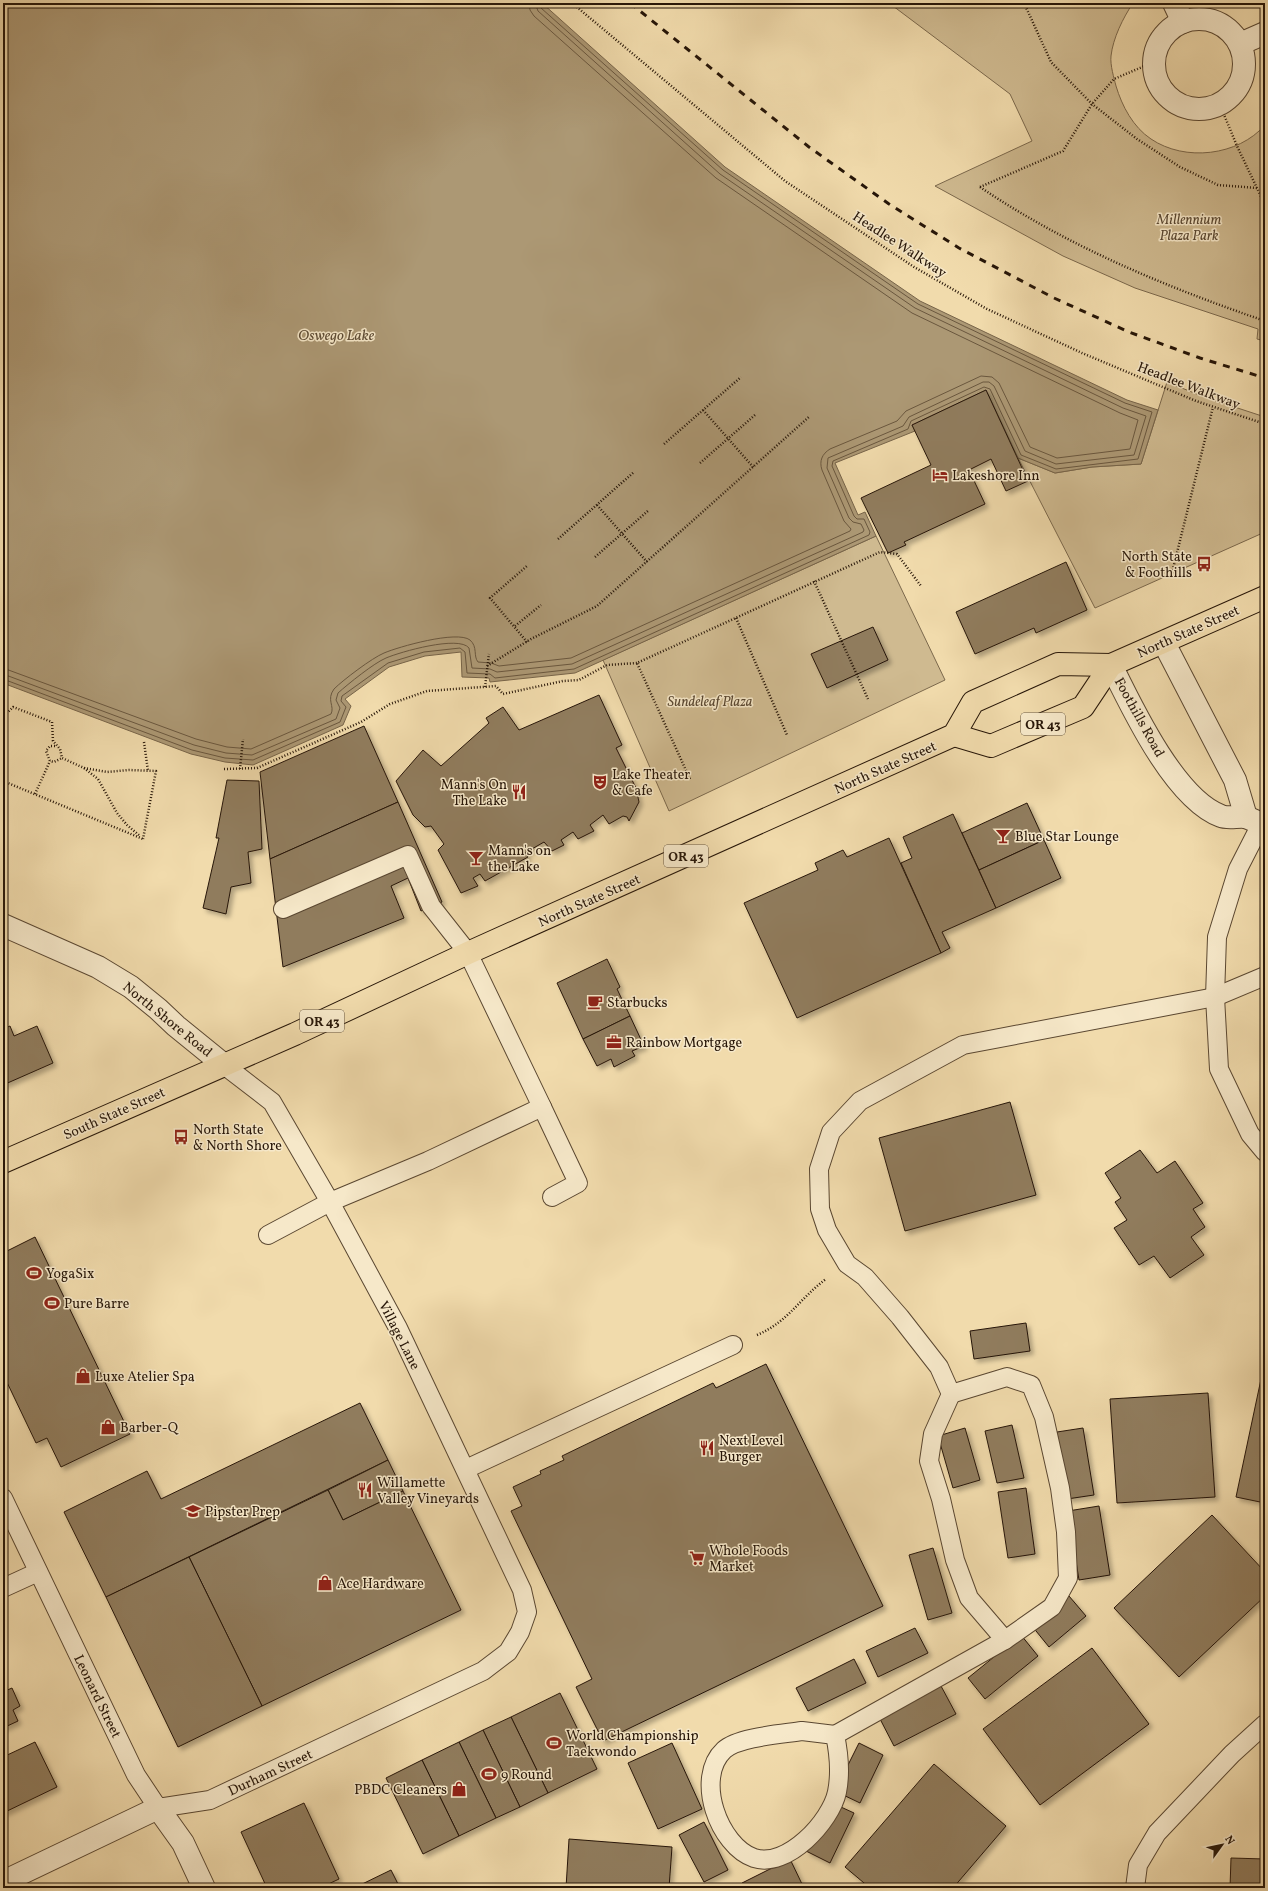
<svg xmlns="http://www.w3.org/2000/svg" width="1268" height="1891" font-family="Vollkorn,serif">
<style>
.green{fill:#cfba90;stroke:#7b684c}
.water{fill:#ac9874;stroke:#776449}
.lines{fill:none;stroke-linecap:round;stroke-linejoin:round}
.shore{stroke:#6a573e;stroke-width:1}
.building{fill:#907c5d;stroke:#271608;filter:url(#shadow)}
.service-casing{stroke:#5a4731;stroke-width:20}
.minor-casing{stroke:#5a4731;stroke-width:24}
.tertiary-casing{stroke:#5a4731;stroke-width:24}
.primary-casing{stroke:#271608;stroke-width:24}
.path{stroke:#271608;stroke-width:2.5;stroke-dasharray:1 2;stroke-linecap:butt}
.service{stroke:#f6e8c9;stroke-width:18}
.minor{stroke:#f6e8c9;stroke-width:22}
.tertiary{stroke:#f6e8c9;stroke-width:22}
.primary{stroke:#f1dbac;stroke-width:22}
.rail{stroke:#271608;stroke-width:3;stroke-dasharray:7 7;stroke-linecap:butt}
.labels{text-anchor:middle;stroke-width:3;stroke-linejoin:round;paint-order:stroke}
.shield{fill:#f6e8c9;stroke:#655542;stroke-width:1}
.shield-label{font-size:13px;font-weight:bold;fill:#271608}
.park-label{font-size:14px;font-style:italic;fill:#594731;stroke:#f6e8c9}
.street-label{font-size:14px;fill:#271608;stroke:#f6e8c9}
.poi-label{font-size:14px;fill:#271608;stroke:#f6e8c9;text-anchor:start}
.water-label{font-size:15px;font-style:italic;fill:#5c4a33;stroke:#f6e8c9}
</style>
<defs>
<filter id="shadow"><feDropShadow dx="3.5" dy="3.5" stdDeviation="2" flood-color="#0004"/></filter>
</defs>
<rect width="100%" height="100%" fill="#f1dbac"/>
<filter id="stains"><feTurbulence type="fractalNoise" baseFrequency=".005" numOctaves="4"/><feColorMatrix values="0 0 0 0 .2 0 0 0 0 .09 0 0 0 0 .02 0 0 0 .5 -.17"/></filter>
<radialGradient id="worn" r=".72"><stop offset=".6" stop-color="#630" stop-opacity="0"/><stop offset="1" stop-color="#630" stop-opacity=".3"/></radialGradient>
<!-- green -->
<g class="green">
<path d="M889,3H1133C1123,18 1113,38 1111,56C1110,65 1114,78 1116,86C1122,106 1133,127 1151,139C1185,162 1238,156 1265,125V341L1257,339L1258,329L1135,288L1063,256L935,186L1032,141L1010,94Z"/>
<path d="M1167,382L1204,397L1265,417V532L1095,608L1018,458L1055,473L1092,467L1141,464Z"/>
<path d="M876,536L945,680L669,811L603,660Z"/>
</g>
<!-- water -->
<path class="water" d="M3,3H542L725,167L920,301L1127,400L1158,410L1141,464L1092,467L1055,473L1018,458L986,390L912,425L915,431L835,463L858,515L865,512L876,536L575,673L490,682L489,678L462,677L461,652L425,656L389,667L345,699L351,706L343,725L253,765L225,762L191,754L8,685L3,682Z"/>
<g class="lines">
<!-- shore -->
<g class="shore">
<path d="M3,668L196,739L227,747L251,749L331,714C335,706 326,700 334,689C343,680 372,658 384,653C398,647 457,630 470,640C478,647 473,656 478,662L491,663L499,666L571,658L850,531L851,529L844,521L822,470C819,461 822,454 830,449L897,421L906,411L981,376L992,377L999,383L1030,447L1057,458L1130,449L1138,420L1120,413L912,313L716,178L534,16L530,10L529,3"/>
<path d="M3,674L194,745L226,753L252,755L336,719L340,708L336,700L338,693C348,684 374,663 386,658C400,652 459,635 469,648L472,668L490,669L497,672L572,664L863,532L864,530L861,524L853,522L849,518L827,468L828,458L903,426L909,417L983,382H989L994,386L1025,451L1056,464L1134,455L1146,416L1123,408L915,308L720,174L538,11L535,3"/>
<path d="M3,679L192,750L225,758L253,760L340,722L346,707L341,701L342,696L388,663L424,652L460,648L465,652L467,673L490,674L495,678L574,669L869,535L870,532L864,519H857L854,516L832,466L833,461L908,429L911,421L984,387L990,389L1021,455L1056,469L1138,459L1152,412L1125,403L918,304L723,170L541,8L540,3"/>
</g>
</g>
<!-- building -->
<g class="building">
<path d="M986,390L1028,481L1006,491L991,459L969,470L985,504L904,542L906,545L888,553L861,498L931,465L912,425Z"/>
<path d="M1066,562L1087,610L1036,633L1034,628L975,654L956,612Z"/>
<path d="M873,627L888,660L827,688L811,654Z"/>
<path d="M599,695L622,745L616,748L636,788L639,802L629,821L627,817L623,816L609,824L603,815L590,825L594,831L578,839L573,832L561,840L564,845L552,851L544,842L525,853L528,857L485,881L480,874L473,878L478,886L461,893L438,850L444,844L431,826L425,827L413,815L396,781L423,750L441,766L489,723L486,718L503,707L519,730Z"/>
<path d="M364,726L398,802L270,859L260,772Z"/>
<path d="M227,780L259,781L262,849L248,852L251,883L231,887L226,914L203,908L219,838H216Z"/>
<path d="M398,802L442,902L421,911L408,878L391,886L404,918L283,967L270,859Z"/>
<path d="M1027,803L1044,840L979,870L962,833Z"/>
<path d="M953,814L996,908L942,932L950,948L941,953L901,863L912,858L903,837Z"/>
<path d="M889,838L941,953L797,1018L744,903L818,870L815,863L843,850L847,857Z"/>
<path d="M1044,840L1061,878L996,908L979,870Z"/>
<path d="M607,959L620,987L617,989L630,1016L583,1039L557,983Z"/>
<path d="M630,1016L644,1046L632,1051L635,1056L614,1067L611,1059L597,1066L583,1039Z"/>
<path d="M10,1026L14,1036L37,1026L53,1063L3,1085V1029Z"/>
<path d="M1010,1102L1036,1195L905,1231L879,1138Z"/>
<path d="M1140,1150L1157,1173L1175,1161L1203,1203L1193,1209L1205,1227L1191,1237L1204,1255L1170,1278L1154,1256L1139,1265L1114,1228L1127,1220L1115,1202L1121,1198L1105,1173Z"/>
<path d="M35,1237L130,1434L61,1467L47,1438L36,1443L3,1374V1253Z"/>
<path d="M1026,1323L1030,1351L974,1359L970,1331Z"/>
<path d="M766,1364L883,1606L603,1741L576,1687L592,1679L511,1511L522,1506L513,1487L541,1474L540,1471L564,1460L562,1456L713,1383L716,1388Z"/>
<path d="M1264,1365H1265V1503L1236,1497Z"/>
<path d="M1208,1393L1215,1497L1117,1503L1110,1399Z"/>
<path d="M360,1403L388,1460L106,1597L64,1512L147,1471L161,1499Z"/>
<path d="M1012,1425L1024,1478L997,1483L985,1431Z"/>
<path d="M965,1428L980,1480L953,1488L938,1436Z"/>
<path d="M1083,1428L1094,1495L1067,1499L1057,1432Z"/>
<path d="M388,1460L403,1491L343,1520L328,1490Z"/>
<path d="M1026,1488L1035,1554L1008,1558L998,1492Z"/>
<path d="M328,1490L343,1520L403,1491L461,1610L262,1706L189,1557Z"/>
<path d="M1099,1506L1110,1575L1079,1580L1068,1511Z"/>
<path d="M1212,1515L1265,1572V1596L1179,1677L1114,1608Z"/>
<path d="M933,1548L952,1613L928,1620L909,1555Z"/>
<path d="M189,1557L262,1706L178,1747L106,1597Z"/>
<path d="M1069,1596L1086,1616L1049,1647L1032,1626Z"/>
<path d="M915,1628L928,1653L878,1677L866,1651Z"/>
<path d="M1021,1635L1038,1656L985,1699L968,1678Z"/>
<path d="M1092,1648L1149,1724L1040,1805L983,1729Z"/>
<path d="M854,1659L866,1683L808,1711L796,1688Z"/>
<path d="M941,1686L956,1714L894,1746L879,1717Z"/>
<path d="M3,1687L5,1691L12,1688L20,1706L13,1710L18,1721L3,1728Z"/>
<path d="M560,1693L597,1769L548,1793L511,1717Z"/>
<path d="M511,1717L548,1793L520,1807L483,1730Z"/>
<path d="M483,1730L520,1807L496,1818L459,1742Z"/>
<path d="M35,1742L57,1787L3,1813V1757Z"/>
<path d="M459,1742L496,1818L459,1836L422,1760Z"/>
<path d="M672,1743L702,1809L658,1829L628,1763Z"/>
<path d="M859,1743L883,1755L860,1803L835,1791Z"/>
<path d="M422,1760L459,1836L423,1854L386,1778Z"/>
<path d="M934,1764L1006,1826L953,1888H870L845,1867Z"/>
<path d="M830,1802L854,1813L830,1863L806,1851Z"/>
<path d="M304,1803L339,1879L320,1888H267L241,1832Z"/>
<path d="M704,1822L728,1870L704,1882L679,1835Z"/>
<path d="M569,1839L672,1847L669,1888H566Z"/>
<path d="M1231,1858L1265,1859V1888H1230Z"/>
<path d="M790,1859L802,1884L794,1888H745L742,1883Z"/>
<path d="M391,1870L400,1888H354Z"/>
</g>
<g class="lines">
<!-- service casing -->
<g class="service-casing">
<g id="service">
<path d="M1261,824L1238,869L1217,937L1215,997L1219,1069L1250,1134L1265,1152"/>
<path d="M542,1107L578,1183L552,1197"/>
<path d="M268,1235L330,1202L428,1161L542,1107L468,953L431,906L408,855L283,909"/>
<path d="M951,1394L933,1434L929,1461L941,1499L955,1560L969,1598L1005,1640"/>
<path d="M466,1469L733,1345"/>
<path d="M3,1498L136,1775L158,1808L210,1800L483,1671L508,1652L520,1632L527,1612L522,1590L398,1328L330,1202L272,1102L224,1065"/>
<path d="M3,1588L38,1572"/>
<path d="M802,1731L835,1735C839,1754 841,1772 837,1792C831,1821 787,1869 754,1858C719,1846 694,1778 724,1750C738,1737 783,1734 802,1731Z"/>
<path d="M835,1735L1005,1640L1052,1607L1068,1578L1066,1532L1060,1488L1044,1417L1031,1385L1007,1377L951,1394L939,1367L900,1317L865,1277L847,1264L827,1230L820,1209L819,1169L831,1132L860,1101L963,1045L1215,997L1265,976"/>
<path d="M1135,1888L1138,1865L1157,1833L1232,1754L1265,1724"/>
</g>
</g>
<!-- minor casing -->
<g class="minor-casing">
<g id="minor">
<path d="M1174,3L1183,22"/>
<circle cx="1199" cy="64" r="45"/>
<path d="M1240,44L1265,33"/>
<path d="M3,925L98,967L131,987L158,1009L176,1026L224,1065"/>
<path d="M3,1882L158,1808L183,1843L204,1888"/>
</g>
</g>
<!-- tertiary casing -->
<g class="tertiary-casing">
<g id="tertiary">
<path d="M1164,643L1235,780L1246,817"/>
<path d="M1111,665C1132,708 1175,799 1221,816C1228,819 1238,816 1245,817C1252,819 1258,823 1265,825"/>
</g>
</g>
<!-- primary casing -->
<g class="primary-casing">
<g id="primary">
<path d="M954,735L991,746L1083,707L1111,665"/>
<path d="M3,1162L295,1034L468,953L954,735L973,702L1058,664L1111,665L1265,597"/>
</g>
</g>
<!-- path -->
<g class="path">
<path d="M572,3L785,181L914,267L987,309L1082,353L1196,401L1265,424"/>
<path d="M1024,3L1051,62L1092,104L1137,139L1180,167L1218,185L1257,188"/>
<path d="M1220,105L1237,146L1265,205"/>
<path d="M980,187C1067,246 1166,287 1265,321"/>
<path d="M980,187L1063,151L1092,104L1114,79L1154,62"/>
<path d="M1265,335L1262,344L1265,345"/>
<path d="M703,410L754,468"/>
<path d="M664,444L741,377"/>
<path d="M700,463L755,415"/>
<path d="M597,505L647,562"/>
<path d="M558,539L634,472"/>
<path d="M595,557L649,510"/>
<path d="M1172,573L1213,407"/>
<path d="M814,581L868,699"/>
<path d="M736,618L787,735"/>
<path d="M515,626L541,605"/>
<path d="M527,642L490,598L527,566"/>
<path d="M487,666L531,639L597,606L810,416"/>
<path d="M485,687L489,654"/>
<path d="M3,713L8,712L13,707L52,722L53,741L60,749L62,758L84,768L107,772L129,770L156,771L143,839"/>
<path d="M144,742L148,771"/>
<path d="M55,746H50L46,751L50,761L54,762L62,758"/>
<path d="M84,768L98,779L117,813L127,825L140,836"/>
<path d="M224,769L257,768L361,722L390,704L427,691L496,686L503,694L563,681L579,680L607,665L637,663"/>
<path d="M240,769L243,739"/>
<path d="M690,779L637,663L880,552L897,554L921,586"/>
<path d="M3,781L143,839"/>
<path d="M35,794L50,761"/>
<path d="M757,1335C788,1322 800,1298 826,1279"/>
</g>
<!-- service -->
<use href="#service" class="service"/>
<!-- minor -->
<use href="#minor" class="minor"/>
<!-- tertiary -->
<use href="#tertiary" class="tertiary"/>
<!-- primary -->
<use href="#primary" class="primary"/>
<!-- rail -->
<path class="rail" d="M630,3L809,147L889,204L959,248L1054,298L1129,332L1200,358L1265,378"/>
</g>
<!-- icons -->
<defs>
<g id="hotel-bare" transform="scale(1.2)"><path d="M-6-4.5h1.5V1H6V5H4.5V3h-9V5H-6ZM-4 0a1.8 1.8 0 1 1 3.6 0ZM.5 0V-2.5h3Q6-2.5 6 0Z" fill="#8f2418" stroke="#f6e8c9" stroke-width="2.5" paint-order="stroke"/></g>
<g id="bus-bare" transform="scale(1.2)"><path d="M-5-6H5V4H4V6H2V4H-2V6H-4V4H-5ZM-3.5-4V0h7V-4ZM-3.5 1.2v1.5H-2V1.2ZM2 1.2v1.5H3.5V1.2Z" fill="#8f2418" stroke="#f6e8c9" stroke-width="2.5" paint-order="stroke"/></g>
<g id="theatre-bare" transform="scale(1.2)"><path d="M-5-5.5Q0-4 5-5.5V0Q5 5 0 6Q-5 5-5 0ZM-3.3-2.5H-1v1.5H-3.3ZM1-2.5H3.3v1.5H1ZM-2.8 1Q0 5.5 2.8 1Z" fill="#8f2418" stroke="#f6e8c9" stroke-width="2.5" paint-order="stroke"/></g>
<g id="restaurant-bare" transform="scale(1.2)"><path d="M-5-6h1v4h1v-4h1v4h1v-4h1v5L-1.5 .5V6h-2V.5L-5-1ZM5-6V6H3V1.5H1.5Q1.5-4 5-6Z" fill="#8f2418" stroke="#f6e8c9" stroke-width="2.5" paint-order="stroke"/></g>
<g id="bar-bare" transform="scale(1.2)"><path d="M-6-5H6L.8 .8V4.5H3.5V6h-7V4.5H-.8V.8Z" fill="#8f2418" stroke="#f6e8c9" stroke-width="2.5" paint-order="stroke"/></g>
<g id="cafe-bare" transform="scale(1.2)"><path d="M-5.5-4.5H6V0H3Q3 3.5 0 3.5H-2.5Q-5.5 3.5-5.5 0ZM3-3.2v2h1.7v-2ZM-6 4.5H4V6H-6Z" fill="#8f2418" stroke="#f6e8c9" stroke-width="2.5" paint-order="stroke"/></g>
<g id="office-bare" transform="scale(1.2)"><path d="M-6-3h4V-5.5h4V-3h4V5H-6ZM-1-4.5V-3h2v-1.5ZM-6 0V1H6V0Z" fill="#8f2418" stroke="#f6e8c9" stroke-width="2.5" paint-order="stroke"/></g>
<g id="stadium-bare" transform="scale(1.2)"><path d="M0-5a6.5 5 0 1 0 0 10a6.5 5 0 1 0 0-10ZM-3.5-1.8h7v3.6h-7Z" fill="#8f2418" stroke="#f6e8c9" stroke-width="2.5" paint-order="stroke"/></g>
<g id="shop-bare" transform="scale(1.2)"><path d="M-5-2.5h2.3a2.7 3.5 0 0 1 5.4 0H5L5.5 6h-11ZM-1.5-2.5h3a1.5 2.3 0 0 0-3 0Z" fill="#8f2418" stroke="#f6e8c9" stroke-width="2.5" paint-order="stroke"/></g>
<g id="school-bare" transform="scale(1.2)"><path d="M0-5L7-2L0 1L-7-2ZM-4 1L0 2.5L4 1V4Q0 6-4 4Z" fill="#8f2418" stroke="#f6e8c9" stroke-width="2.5" paint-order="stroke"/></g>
<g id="supermarket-bare" transform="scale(1.2)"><path d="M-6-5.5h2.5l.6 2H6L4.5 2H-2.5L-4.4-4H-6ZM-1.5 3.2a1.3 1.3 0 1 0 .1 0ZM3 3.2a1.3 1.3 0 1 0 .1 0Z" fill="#8f2418" stroke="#f6e8c9" stroke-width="2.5" paint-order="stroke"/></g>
</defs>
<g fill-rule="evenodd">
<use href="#hotel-bare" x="940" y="475"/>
<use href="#bus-bare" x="1204" y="564"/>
<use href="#theatre-bare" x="600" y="782"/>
<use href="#restaurant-bare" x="519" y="792"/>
<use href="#bar-bare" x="1003" y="836"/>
<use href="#bar-bare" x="476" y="858"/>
<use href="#cafe-bare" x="595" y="1002"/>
<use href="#office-bare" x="614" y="1042"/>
<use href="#bus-bare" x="181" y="1137"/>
<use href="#stadium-bare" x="34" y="1273"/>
<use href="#stadium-bare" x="52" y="1303"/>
<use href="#shop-bare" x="83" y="1376"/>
<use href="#shop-bare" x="108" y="1427"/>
<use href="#restaurant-bare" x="707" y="1448"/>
<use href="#restaurant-bare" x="365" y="1490"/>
<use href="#school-bare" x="193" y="1511"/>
<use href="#supermarket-bare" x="697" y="1558"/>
<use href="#shop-bare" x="325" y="1583"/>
<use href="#stadium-bare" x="554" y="1743"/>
<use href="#stadium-bare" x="489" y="1774"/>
<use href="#shop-bare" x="459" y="1789"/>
</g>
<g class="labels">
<!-- shield labels -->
<g class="shield">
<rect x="1021" y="713" width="44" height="22" rx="3"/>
<rect x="664" y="845" width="44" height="22" rx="3"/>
<rect x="300" y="1010" width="44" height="22" rx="3"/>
</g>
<g class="shield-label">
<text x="1043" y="729">OR 43</text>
<text x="686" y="861">OR 43</text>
<text x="322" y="1026">OR 43</text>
</g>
<!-- park labels -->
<g class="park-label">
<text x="1189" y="224">Millennium<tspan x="1189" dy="16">Plaza Park</tspan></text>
<text x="710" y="706">Sundeleaf Plaza</text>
</g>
<!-- street labels -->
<g class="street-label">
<text transform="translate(900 244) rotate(33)" y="5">Headlee Walkway</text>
<text transform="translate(1189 385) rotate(21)" y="5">Headlee Walkway</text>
<text transform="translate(1188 631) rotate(-24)" y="5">North State Street</text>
<text transform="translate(1140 717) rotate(61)" y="5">Foothills Road</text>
<text transform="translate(885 767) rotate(-24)" y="5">North State Street</text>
<text transform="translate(589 900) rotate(-24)" y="5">North State Street</text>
<text transform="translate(168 1019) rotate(39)" y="5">North Shore Road</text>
<text transform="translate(114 1113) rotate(-24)" y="5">South State Street</text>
<text transform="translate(400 1335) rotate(63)" y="5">Village Lane</text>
<text transform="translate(98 1696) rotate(64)" y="5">Leonard Street</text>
<text transform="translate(270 1772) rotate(-25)" y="5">Durham Street</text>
</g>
<!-- poi labels -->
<g class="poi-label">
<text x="952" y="480">Lakeshore Inn</text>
<text x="1192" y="561" text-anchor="end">North State<tspan x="1192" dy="16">&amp; Foothills</tspan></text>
<text x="612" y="779">Lake Theater<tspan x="612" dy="16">&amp; Cafe</tspan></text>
<text x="507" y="789" text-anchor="end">Mann's On<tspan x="507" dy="16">The Lake</tspan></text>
<text x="1015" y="841">Blue Star Lounge</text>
<text x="488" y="855">Mann's on<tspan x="488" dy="16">the Lake</tspan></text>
<text x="607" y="1007">Starbucks</text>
<text x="626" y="1047">Rainbow Mortgage</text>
<text x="193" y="1134">North State<tspan x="193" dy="16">&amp; North Shore</tspan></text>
<text x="46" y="1278">YogaSix</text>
<text x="64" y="1308">Pure Barre</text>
<text x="95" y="1381">Luxe Atelier Spa</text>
<text x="120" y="1432">Barber-Q</text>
<text x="719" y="1445">Next Level<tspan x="719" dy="16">Burger</tspan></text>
<text x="377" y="1487">Willamette<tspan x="377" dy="16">Valley Vineyards</tspan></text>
<text x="205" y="1516">Pipster Prep</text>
<text x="709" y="1555">Whole Foods<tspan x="709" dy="16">Market</tspan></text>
<text x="337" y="1588">Ace Hardware</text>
<text x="566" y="1740">World Championship<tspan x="566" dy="16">Taekwondo</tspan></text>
<text x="501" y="1779">9 Round</text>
<text x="447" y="1794" text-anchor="end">PBDC Cleaners</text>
</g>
<!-- water labels -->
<g class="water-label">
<text x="336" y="340">Oswego Lake</text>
</g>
</g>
<!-- margin -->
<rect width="1268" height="1891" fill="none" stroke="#f1dbac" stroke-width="16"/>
<rect x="4" y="4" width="1260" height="1883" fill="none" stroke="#271608" stroke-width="2"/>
<rect x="8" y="8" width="1252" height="1875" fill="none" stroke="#271608"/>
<!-- north arrow -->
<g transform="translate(1222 1845) rotate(57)" stroke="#f6e8c9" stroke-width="3" paint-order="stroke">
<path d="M0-3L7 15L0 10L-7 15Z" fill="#271608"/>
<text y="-6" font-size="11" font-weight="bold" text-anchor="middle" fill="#271608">N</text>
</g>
<rect width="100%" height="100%" filter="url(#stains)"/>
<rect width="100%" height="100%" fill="url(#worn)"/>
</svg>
